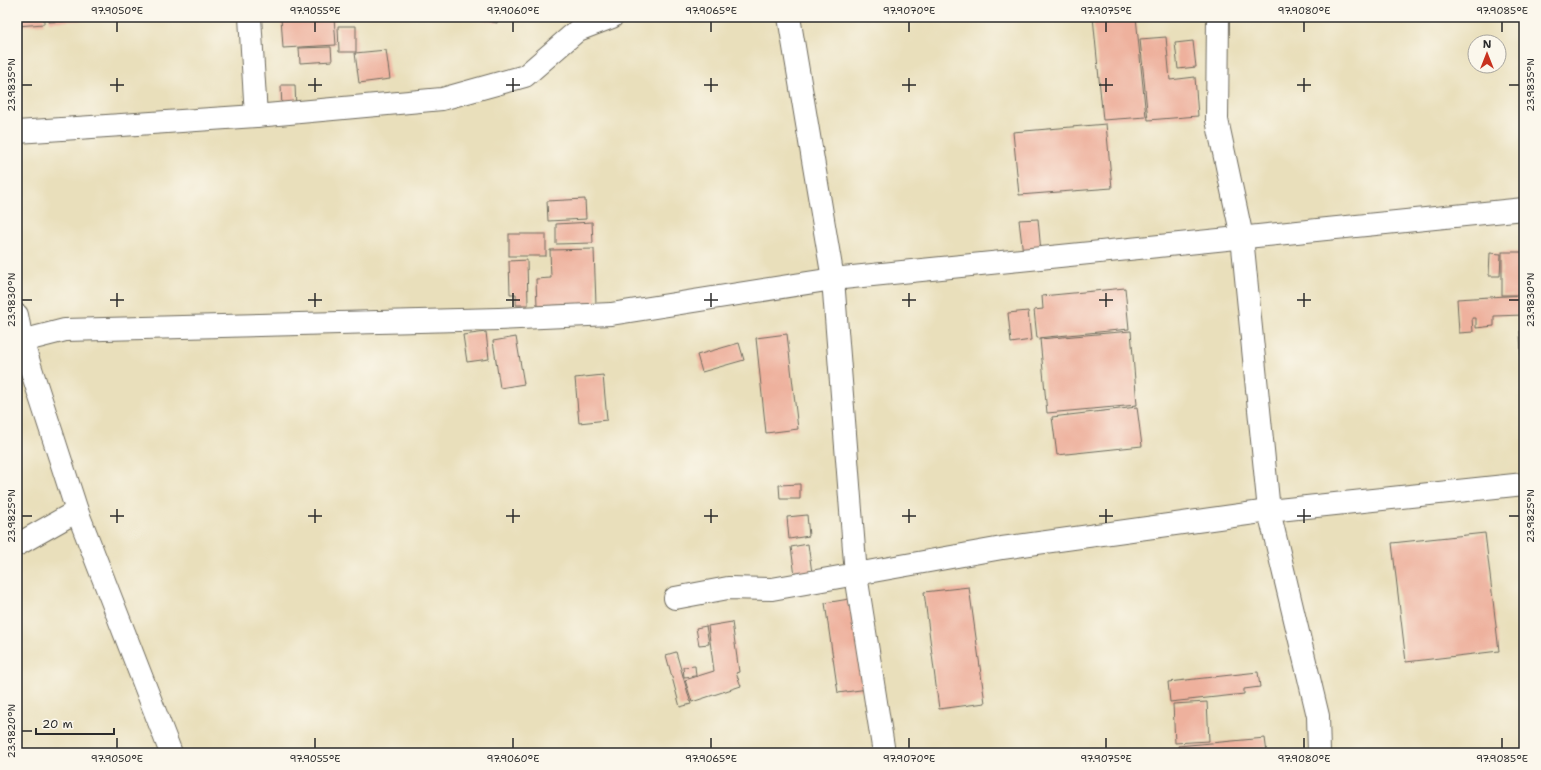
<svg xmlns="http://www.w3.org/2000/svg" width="1541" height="770" font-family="'Shantell Sans',sans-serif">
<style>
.building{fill:#eeb19d}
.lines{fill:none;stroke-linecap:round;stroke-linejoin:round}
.minor-casing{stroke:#6e6a5d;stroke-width:24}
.minor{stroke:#fff;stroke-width:22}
.ticks{fill:none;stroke:#2b2b2b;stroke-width:1.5}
.neatline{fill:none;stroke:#2b2b2b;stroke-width:1.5}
.ticks-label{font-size:10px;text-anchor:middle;fill:#2b2b2b}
</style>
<rect width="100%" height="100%" fill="#fbf7ec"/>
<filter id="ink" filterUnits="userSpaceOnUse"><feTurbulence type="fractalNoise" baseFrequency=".025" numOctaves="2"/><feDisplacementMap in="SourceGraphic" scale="8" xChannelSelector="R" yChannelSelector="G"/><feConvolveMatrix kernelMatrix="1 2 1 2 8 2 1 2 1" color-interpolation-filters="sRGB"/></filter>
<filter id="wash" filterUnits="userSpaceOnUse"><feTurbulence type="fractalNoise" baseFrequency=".012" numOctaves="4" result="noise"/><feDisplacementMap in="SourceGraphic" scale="16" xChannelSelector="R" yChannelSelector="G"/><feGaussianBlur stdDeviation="0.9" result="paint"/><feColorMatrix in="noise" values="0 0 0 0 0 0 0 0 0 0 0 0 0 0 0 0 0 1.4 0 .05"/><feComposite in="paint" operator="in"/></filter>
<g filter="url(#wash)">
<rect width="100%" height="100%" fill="#e9dfbb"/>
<g id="blocks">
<!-- building -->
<g class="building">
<path d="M17,17H44V24L17,26Z"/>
<path d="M49,17H88V20L49,22Z"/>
<path d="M281,17H334L336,45L283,48Z"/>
<path d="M473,17H499L497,23Z"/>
<path d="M1093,17H1136L1146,117L1103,120Z"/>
<path d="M338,26H356V52H339Z"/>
<path d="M1166,37L1170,80L1195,77L1198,116L1148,120L1140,39Z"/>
<path d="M1193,41L1196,67L1178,69L1175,43Z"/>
<path d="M331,47L332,61L300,63L299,48Z"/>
<path d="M386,50L390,79L359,83L355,53Z"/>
<path d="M281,85H295L296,108L282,109Z"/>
<path d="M1106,124L1112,188L1019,195L1013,132Z"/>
<path d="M585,199L586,219L548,221L547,201Z"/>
<path d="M1038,219L1041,252L1023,254L1019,220Z"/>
<path d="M592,222L593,243L556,244V224Z"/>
<rect x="509" y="234" width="37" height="22"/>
<path d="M594,249L596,304L537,306L536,279L551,278L550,250Z"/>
<rect x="1502" y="252" width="22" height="43"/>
<path d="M1490,253L1501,254L1500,276H1489Z"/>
<path d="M527,260L528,305H516V294H510L509,261Z"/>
<path d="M1125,288L1129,329L1037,338L1034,310L1043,309L1042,296Z"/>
<path d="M1523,295L1524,315L1494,316V326L1476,328V318H1472L1473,332L1459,333L1457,299Z"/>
<path d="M1028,311L1031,340L1011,343L1008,313Z"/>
<path d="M1131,331L1137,405L1047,413L1040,339Z"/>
<path d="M1520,331H1524V355H1521Z"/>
<path d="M486,332L489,359L467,362L463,335Z"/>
<path d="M787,334L798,429L766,433L756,338Z"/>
<path d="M516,337L524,384L500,388L493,341Z"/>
<path d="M739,343L744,360L702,372L697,355Z"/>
<path d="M603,375L607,420L579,423L575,378Z"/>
<path d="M1137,407L1142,446L1057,455L1052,417Z"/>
<path d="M800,484V499H780L779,485Z"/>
<path d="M807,515L809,536L789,539L787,517Z"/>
<path d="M1485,533L1499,651L1406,662L1392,543Z"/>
<path d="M808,544L812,573L795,576L791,547Z"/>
<path d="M969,587L985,703L939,709L924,592Z"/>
<path d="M855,598L868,689L838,693L825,603Z"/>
<path d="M732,622L739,672L736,673L741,686L692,702L685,680L714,671L708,626Z"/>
<path d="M706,626L709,644L699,645L696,628Z"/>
<path d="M676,652L691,704L680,707L666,655Z"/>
<path d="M695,666L696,676L684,677L683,667Z"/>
<path d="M1258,672L1260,687L1244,689V694L1170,702L1168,682Z"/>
<path d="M1207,702L1209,741L1175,743L1173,704Z"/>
<path d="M1265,738L1267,753H1179L1178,746Z"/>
</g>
</g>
</g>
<g filter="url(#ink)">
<use href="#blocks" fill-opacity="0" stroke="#6e6a5d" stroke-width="1"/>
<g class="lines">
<!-- minor casing -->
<g class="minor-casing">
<g id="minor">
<path d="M250,17L256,116"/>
<path d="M789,17L833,279L856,575L884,753"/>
<path d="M1218,17L1217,120L1242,237L1269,511L1318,716L1319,753"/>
<path d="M17,132L256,116L442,99L525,76L578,30L612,17"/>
<path d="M17,315L22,341L77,511L171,753"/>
<path d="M22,341L65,330L499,319L611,314L833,279L1524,209"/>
<path d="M17,545L77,511"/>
<path d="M675,598L728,588L772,589L1002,548L1269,511L1524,484"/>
</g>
</g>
<!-- minor -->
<use href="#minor" class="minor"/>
</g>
</g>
<!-- ticks -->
<path class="ticks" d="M117,22V32M315,22V32M513,22V32M711,22V32M909,22V32M1106,22V32M1304,22V32M1502,22V32M117,78V92M315,78V92M513,78V92M711,78V92M909,78V92M1106,78V92M1304,78V92M22,85H32M110,85H124M308,85H322M506,85H520M704,85H718M902,85H916M1099,85H1113M1297,85H1311M1509,85H1519M117,293V307M315,293V307M513,293V307M711,293V307M909,293V307M1106,293V307M1304,293V307M22,300H32M110,300H124M308,300H322M506,300H520M704,300H718M902,300H916M1099,300H1113M1297,300H1311M1509,300H1519M117,509V523M315,509V523M513,509V523M711,509V523M909,509V523M1106,509V523M1304,509V523M22,516H32M110,516H124M308,516H322M506,516H520M704,516H718M902,516H916M1099,516H1113M1297,516H1311M1509,516H1519M22,731H32M117,738V748M315,738V748M513,738V748M711,738V748M909,738V748M1106,738V748M1304,738V748M1502,738V748"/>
<!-- margin -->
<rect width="1541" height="770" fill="none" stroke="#fbf7ec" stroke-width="44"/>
<!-- north arrow -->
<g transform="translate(1487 54)"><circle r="19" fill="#fbf7ec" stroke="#a8a59f"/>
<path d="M0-3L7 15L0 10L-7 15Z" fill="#c8321e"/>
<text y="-6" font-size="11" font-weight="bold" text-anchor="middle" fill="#2b2b2b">N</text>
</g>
<!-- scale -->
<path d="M36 728v6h78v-6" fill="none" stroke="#2b2b2b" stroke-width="2"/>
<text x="42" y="728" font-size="12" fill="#2b2b2b" stroke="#fbf7ec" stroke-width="3" paint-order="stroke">20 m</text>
<rect x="22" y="22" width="1497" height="726" class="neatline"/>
<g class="ticks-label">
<text x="117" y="14">97.9050°E</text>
<text x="315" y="14">97.9055°E</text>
<text x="513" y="14">97.9060°E</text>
<text x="711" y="14">97.9065°E</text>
<text x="909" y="14">97.9070°E</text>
<text x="1106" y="14">97.9075°E</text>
<text x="1304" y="14">97.9080°E</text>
<text x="1502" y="14">97.9085°E</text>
<text transform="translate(11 85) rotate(-90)" y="4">23.9835°N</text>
<text transform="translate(1530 85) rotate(-90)" y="4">23.9835°N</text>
<text transform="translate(11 300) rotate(-90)" y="4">23.9830°N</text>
<text transform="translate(1530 300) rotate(-90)" y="4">23.9830°N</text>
<text transform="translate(11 516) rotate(-90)" y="4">23.9825°N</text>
<text transform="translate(1530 516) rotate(-90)" y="4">23.9825°N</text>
<text transform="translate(11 731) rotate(-90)" y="4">23.9820°N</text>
<text x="117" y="762">97.9050°E</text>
<text x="315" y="762">97.9055°E</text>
<text x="513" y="762">97.9060°E</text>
<text x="711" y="762">97.9065°E</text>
<text x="909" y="762">97.9070°E</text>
<text x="1106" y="762">97.9075°E</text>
<text x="1304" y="762">97.9080°E</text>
<text x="1502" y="762">97.9085°E</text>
</g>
</svg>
